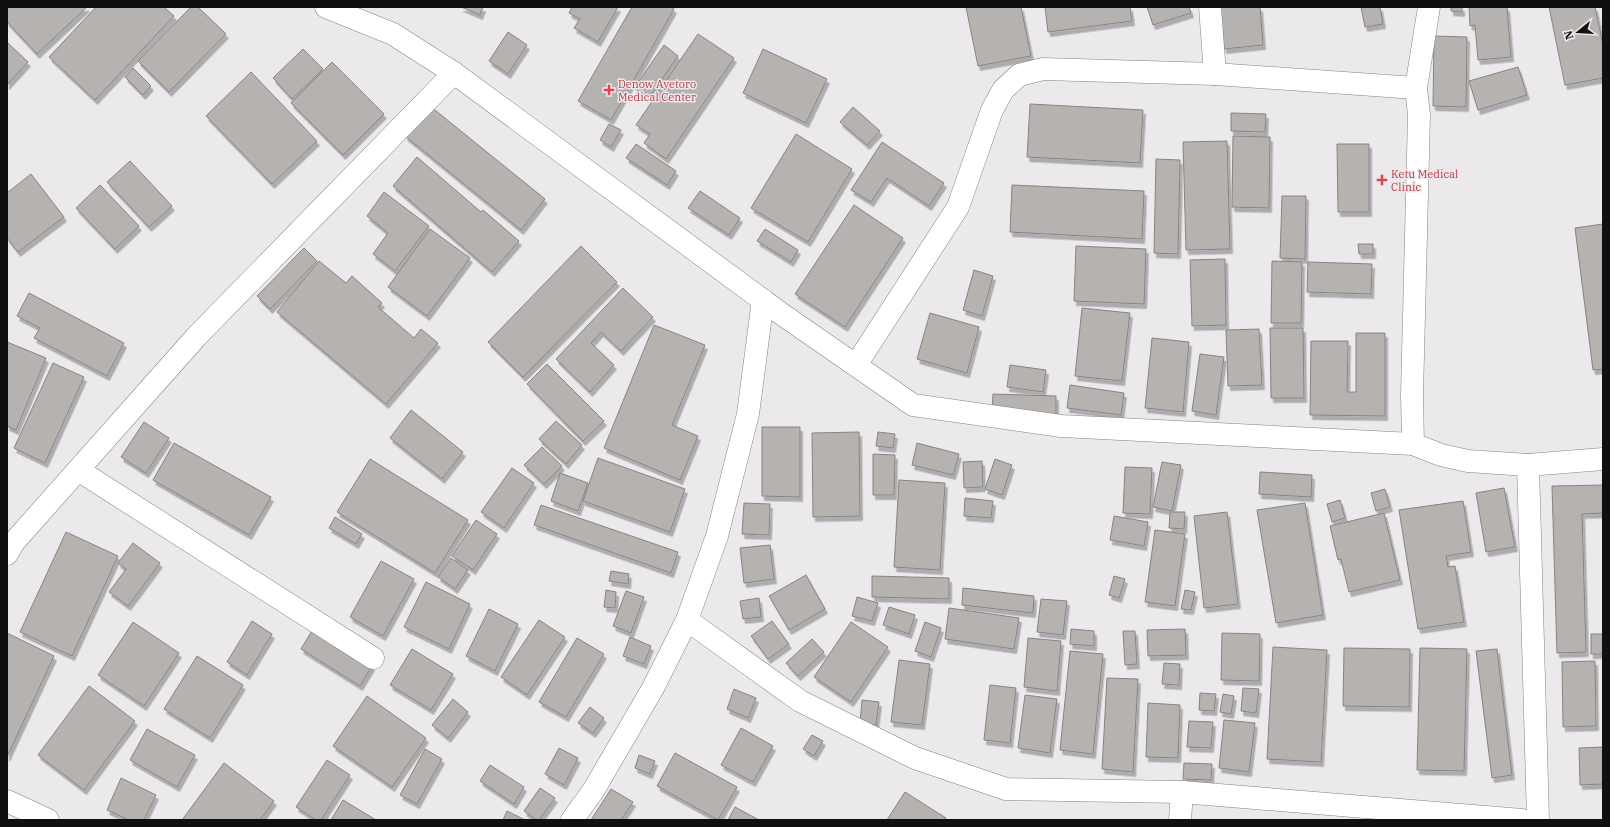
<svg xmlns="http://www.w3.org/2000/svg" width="1610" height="827" font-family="'IBM Plex Serif',serif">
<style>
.building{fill:#b5b2b0;stroke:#868482;filter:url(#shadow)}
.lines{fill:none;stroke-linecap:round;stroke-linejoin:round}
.minor-casing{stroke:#848285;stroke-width:23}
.minor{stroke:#fff;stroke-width:22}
.health-dot{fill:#e0444e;stroke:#ebe9ec;stroke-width:1.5}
.labels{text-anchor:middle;stroke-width:3;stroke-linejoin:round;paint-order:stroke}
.health-label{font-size:11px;fill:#be3a42;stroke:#ebe9ec;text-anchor:start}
</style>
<defs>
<filter id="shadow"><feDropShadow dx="2.5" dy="4.5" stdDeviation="0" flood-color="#0004"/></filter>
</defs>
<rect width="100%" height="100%" fill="#ebe9ec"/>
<!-- building -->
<g class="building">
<path d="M7,7H87L37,54L7,22Z"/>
<path d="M96,7H164L174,16L95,100L49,57Z"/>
<path d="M191,7H198L226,34L169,92L138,61Z"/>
<path d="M461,7H483L480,15Z"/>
<path d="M572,7H618L598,42L574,28L580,19L569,13Z"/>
<path d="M632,7H671L674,9L611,120L578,101Z"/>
<path d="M966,7H1021L1031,56L978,66Z"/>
<path d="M1045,7H1130L1132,21L1048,32Z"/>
<path d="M1147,7H1189L1191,13L1153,25Z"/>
<path d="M1220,7H1260L1263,45L1224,49Z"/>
<path d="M1361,7H1380L1383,24L1365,27Z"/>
<path d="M1451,7H1462V12L1451,11Z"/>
<path d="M1469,7H1507L1511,57L1478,60L1475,25L1470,26Z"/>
<path d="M1549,7H1595L1603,45V78L1565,85Z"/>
<path d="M508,32L527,45L508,74L489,61Z"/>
<path d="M698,34L734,58L666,159L644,143L650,134L636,125Z"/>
<path d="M1434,36L1467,37L1466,107L1433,106Z"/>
<path d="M7,42L28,62L7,85Z"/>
<path d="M664,45L678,56L649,98L634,88Z"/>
<path d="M303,49L323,69L292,99L273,78Z"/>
<path d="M763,49L827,79L806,123L743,93Z"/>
<path d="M332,62L384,114L343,155L291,103Z"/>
<path d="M1518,67L1527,95L1478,110L1469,81Z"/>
<path d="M133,68L151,86L143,95L125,77Z"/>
<path d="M251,72L317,141L272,184L206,116Z"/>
<path d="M1030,104L1143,110L1140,163L1027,157Z"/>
<path d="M430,106L545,199L521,230L405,136Z"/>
<path d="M853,107L880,131L867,145L840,122Z"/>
<path d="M1231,113L1266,114L1265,132L1231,131Z"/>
<path d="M609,124L621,130L611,147L600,140Z"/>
<path d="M796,134L852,169L808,242L751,208Z"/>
<path d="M1233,136L1270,137L1269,208L1232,207Z"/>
<path d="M1227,141L1230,249L1186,250L1183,142Z"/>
<path d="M882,142L944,183L929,206L887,178L871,202L851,190Z"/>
<path d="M636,144L676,171L667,185L626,158Z"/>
<path d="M1337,144H1369V212H1338Z"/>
<path d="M417,157L481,212L483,210L519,241L492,272L393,186Z"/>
<path d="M1156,159L1180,160L1178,254L1154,253Z"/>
<path d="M130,161L172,206L149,227L107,182Z"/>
<path d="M31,174L64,217L18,252L7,238V193Z"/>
<path d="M100,185L139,226L115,249L76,208Z"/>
<path d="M1012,185L1144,191L1142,239L1010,232Z"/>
<path d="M700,191L740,218L729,235L688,208Z"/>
<path d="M384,192L429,226L395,271L373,254L388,233L367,216Z"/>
<path d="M1282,196H1306L1305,259L1280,258Z"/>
<path d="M854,205L903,238L845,327L795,294Z"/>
<path d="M1603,224V369L1593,370L1575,228Z"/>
<path d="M430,229L470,258L427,316L388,287Z"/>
<path d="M765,229L798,250L791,262L757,241Z"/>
<path d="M1358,244H1373V254H1359Z"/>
<path d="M581,246L617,282L523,377L488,342Z"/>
<path d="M1076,246L1146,249L1144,304L1074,301Z"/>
<path d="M304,248L317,261L270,309L257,296Z"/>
<path d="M1225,259L1226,325L1192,326L1190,260Z"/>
<path d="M319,261L346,283L352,276L382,303L378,307L414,338L421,329L438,343L386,404L277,312Z"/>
<path d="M1272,261L1302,262L1301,323H1271Z"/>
<path d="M1308,262L1372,264L1371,294L1307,292Z"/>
<path d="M974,270L993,276L982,316L963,310Z"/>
<path d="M623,288L653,317L621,351L601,332L591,343L614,365L590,392L556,359Z"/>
<path d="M29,293L124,343L107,376L34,338L40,328L17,316Z"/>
<path d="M1082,308L1130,313L1122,381L1075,376Z"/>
<path d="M930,313L979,327L967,373L917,359Z"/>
<path d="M654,325L705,345L672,425L698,436L680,480L604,448Z"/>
<path d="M1270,328H1303L1304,398H1271Z"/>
<path d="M1259,329L1262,385L1228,386L1226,330Z"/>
<path d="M1356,333H1385V416L1310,415L1311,341H1348L1347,392H1356Z"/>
<path d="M1152,338L1189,342L1183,412L1145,408Z"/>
<path d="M7,342L46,358L16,430L7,426Z"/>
<path d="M1200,354L1224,357L1216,415L1192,411Z"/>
<path d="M53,363L84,377L45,463L14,448Z"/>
<path d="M547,364L604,421L583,441L527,384Z"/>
<path d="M1010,365L1046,370L1043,392L1007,387Z"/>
<path d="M1070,385L1124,393L1121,415L1067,408Z"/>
<path d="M993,394L1056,396V415L992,413Z"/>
<path d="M411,410L463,452L442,479L390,438Z"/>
<path d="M556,421L582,445L566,464L539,439Z"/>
<path d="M144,422L169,438L146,473L121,457Z"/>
<path d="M762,427H800V497L762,496Z"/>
<path d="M859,432L860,516L813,517L812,433Z"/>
<path d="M878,432L895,434L893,448L876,446Z"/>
<path d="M174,443L271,497L249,535L153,480Z"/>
<path d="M917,443L959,454L953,475L912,465Z"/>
<path d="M542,447L562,466L544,484L524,465Z"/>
<path d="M873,454L895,455L894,495H873Z"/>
<path d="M598,458L685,489L670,532L583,501Z"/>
<path d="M370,459L468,520L435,573L337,512Z"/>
<path d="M995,459L1012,465L1002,495L985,489Z"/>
<path d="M982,461L983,487L964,488L963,462Z"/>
<path d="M1162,462L1181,465L1172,511L1153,507Z"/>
<path d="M1125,467L1152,468L1150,514L1123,513Z"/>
<path d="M512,468L534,483L504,528L481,512Z"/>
<path d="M1260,472L1312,475L1311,497L1259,494Z"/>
<path d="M560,473L588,483L578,511L551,501Z"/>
<path d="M899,480L945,483L940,570L894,567Z"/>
<path d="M1603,485V513L1582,514L1586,652L1557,653L1552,486Z"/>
<path d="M1504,488L1515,547L1486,552L1476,493Z"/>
<path d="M1385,489L1390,507L1376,511L1371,493Z"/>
<path d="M965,498L993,501L991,518L964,516Z"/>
<path d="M1340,500L1345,518L1332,522L1327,504Z"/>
<path d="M1463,501L1471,552L1446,556L1448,567L1455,566L1464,622L1418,629L1399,510Z"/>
<path d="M744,503L770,504L769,535L742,534Z"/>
<path d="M1305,503L1323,615L1276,623L1257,510Z"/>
<path d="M541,505L678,552L671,573L534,525Z"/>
<path d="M1170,512H1185L1184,529L1169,528Z"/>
<path d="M1227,512L1238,604L1204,608L1194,516Z"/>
<path d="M1384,513L1400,580L1349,592L1341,559L1338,560L1330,526Z"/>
<path d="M1114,516L1148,522L1144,546L1110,540Z"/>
<path d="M335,517L362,534L356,544L329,528Z"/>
<path d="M476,520L497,534L473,570L452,556Z"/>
<path d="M1155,530L1185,534L1175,606L1145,602Z"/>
<path d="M66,532L118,556L72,656L20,632Z"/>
<path d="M133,543L160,563L128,606L109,592L126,569L118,563Z"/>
<path d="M770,545L774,579L744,583L740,548Z"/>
<path d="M451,558L468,570L455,589L438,577Z"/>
<path d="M381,561L414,579L383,636L350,617Z"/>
<path d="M611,571L629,574L628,584L609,581Z"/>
<path d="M806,575L825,609L789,630L769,596Z"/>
<path d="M872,576L949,578V599L872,597Z"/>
<path d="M1114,576L1125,579L1119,598L1109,595Z"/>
<path d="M426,582L470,604L449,649L404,627Z"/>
<path d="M963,588L1034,596L1033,613L962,605Z"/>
<path d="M606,590L616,592L615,608L604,607Z"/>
<path d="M1185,590L1195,592L1191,610L1181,609Z"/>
<path d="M626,591L644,597L631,633L613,626Z"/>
<path d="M857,597L878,603L872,621L852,616Z"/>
<path d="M759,598L761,617L743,619L740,601Z"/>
<path d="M1041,599L1067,601L1063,635L1037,632Z"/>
<path d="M889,607L915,615L909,634L883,625Z"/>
<path d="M949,608L1019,618L1014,649L945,639Z"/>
<path d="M489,609L518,624L495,671L466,656Z"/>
<path d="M539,620L565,637L527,695L501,677Z"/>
<path d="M252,621L272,634L247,675L227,662Z"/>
<path d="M772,621L789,644L768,659L751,636Z"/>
<path d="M133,622L179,653L144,706L98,675Z"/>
<path d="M851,622L888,647L851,702L814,677Z"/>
<path d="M925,622L941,628L931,657L915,651Z"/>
<path d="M313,629L372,666L360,686L301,649Z"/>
<path d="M1071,629L1094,631V646L1070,644Z"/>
<path d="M1185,629L1186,655L1148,656L1147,630Z"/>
<path d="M1123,631H1135L1137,664L1125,665Z"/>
<path d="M7,633L54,656L7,757Z"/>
<path d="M1222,633L1260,634L1259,681L1221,680Z"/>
<rect x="1591" y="634" width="12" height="20"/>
<path d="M630,637L651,646L644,664L623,656Z"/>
<path d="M577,638L604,654L566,717L539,702Z"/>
<path d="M1028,638L1061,641L1057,691L1024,687Z"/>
<path d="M812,639L824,652L798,676L786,663Z"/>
<path d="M1273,647L1327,650L1321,762L1267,759Z"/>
<path d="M1344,648L1410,649L1409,707L1343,706Z"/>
<path d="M1420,648L1467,649L1464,771L1417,770Z"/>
<path d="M412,649L453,674L431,710L390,685Z"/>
<path d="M1497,649L1512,775L1492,778L1476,651Z"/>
<path d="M1070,651L1103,654L1093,754L1060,750Z"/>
<path d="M197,656L243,685L210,738L164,709Z"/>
<path d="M899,660L930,664L922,725L891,722Z"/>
<path d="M1595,661L1596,726L1563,727L1562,662Z"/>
<path d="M1164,663L1180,664L1179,685L1162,684Z"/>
<path d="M1107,678L1138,679L1133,772L1102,769Z"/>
<path d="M990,685L1016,688L1010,743L984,740Z"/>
<path d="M89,686L135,721L84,790L38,755Z"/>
<path d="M1243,688L1259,689L1256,713L1241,711Z"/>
<path d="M734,689L756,698L748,718L727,709Z"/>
<path d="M1200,693L1216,694L1214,711L1199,710Z"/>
<path d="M1223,694L1234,696L1231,714L1220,712Z"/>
<path d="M1025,695L1057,699L1050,753L1018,748Z"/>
<path d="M367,696L426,738L392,787L333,746Z"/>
<path d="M453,699L468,712L448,738L432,725Z"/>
<path d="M862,700L879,702L876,725L860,723Z"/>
<path d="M1148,703L1180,705L1178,758L1146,757Z"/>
<path d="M590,707L604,718L593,733L578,723Z"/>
<path d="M1224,720L1255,723L1249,772L1219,768Z"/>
<path d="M1189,721L1213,722L1211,748L1187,747Z"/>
<path d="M741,728L773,746L753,782L721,765Z"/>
<path d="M147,729L195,755L177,787L130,760Z"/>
<path d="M812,735L823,741L814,756L803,749Z"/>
<path d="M1603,747V784L1580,785L1579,748Z"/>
<path d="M559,748L578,758L564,785L545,774Z"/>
<path d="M425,749L442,759L417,804L400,795Z"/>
<path d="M675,753L737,787L718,820L657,786Z"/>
<path d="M639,755L655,761L650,774L635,768Z"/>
<path d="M327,760L350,775L321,820H316L296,807Z"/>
<path d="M224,763L274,801L260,820H182Z"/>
<path d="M1184,763L1212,764L1211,780L1183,779Z"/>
<path d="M490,765L524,787L514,804L480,781Z"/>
<path d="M121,778L156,795L144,820H129L107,810Z"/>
<path d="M540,788L555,798L539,820H536L524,811Z"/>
<path d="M611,789L633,802L621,820H591Z"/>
<path d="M905,792L946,818L945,820H887Z"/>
<path d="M343,800L376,820H331Z"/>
<path d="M735,807L759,820H728Z"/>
<path d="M507,811L525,820H503Z"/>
</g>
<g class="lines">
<!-- minor casing -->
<g class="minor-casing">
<g id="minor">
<path d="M326,7L393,34L454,73L783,315L913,405L1061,426L1413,444"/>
<path d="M1210,7L1215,74"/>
<path d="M1429,7L1416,88L1419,115L1412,395L1413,444L1441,455L1468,461L1528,465L1538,820"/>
<path d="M856,365L958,207L992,110L1003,90L1019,75L1043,69L1215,74L1416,88"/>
<path d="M1528,465L1603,459"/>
<path d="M78,470L373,658"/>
<path d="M7,554L14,542L196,337L454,73"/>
<path d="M687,620L800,701L915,758L1006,789L1182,792L1522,820"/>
<path d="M7,801L48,820"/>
<path d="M572,820L593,791L653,688L687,620L717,536L748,414L763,300"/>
<path d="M1180,820L1182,792"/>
</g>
</g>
<!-- minor -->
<use href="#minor" class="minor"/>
</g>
<!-- markers -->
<g class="health-dot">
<path d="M607 84h4v4h4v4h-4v4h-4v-4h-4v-4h4z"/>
<path d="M1380 174h4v4h4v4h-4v4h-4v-4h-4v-4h4z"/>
</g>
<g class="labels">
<!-- health labels -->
<g class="health-label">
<text x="618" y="88">Denow Ayetoro<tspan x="618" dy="13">Medical Center</tspan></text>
<text x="1391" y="178">Ketu Medical<tspan x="1391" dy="13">Clinic</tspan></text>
</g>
</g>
<!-- border -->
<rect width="1610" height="827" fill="none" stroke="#101011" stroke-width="16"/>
<!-- north arrow -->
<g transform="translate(1578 32) rotate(252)" stroke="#ebe9ec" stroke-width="3" paint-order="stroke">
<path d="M0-3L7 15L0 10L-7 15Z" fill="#101011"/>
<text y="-6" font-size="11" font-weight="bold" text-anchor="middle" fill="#101011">N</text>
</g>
</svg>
